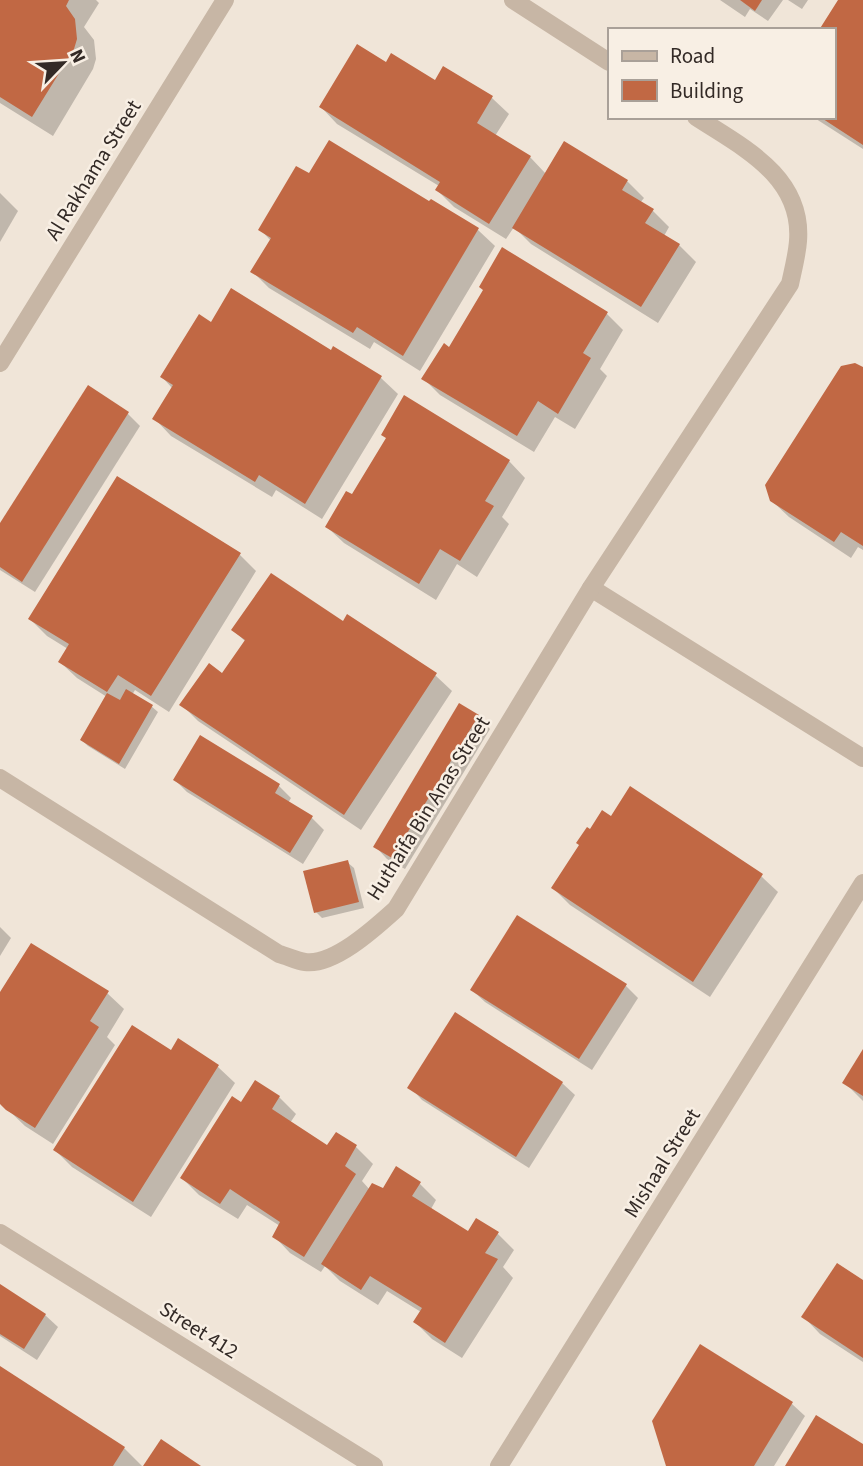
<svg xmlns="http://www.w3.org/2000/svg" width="863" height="1466" font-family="'Source Sans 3',sans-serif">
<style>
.shadow{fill:#0003}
.building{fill:#c16844}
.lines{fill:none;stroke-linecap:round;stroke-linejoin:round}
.minor{stroke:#c7b6a5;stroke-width:18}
.labels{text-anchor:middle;stroke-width:5;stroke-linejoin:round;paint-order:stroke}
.street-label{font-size:21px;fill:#332a26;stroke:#f8efe4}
</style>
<rect width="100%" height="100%" fill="#f0e5d8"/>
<!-- shadow -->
<g class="shadow">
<path d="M0,0H96L99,3L84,27L94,40L96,59L93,69L53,136L0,103Z"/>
<path d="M720,0H783L768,21L750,9L745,17Z"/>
<path d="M788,0H808L802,9Z"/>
<path d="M840,0H863V149L813,117H833Z"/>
<path d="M386,64L436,83L444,69L492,98L509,114L495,136L530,157L546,174L627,181L644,198L640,203L653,211L669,227L664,236L679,245L696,262L658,323L531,244L514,227L506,239L454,207L437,190L439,186L337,124L321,107Z"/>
<path d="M309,176L429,204L431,201L478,230L495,246L420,371L374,342L370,349L269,288L253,272L271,241L260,229Z"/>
<path d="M0,193L18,211L0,242Z"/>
<path d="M606,313L623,330L600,369L607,376L575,429L555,417L534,452L440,395L424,379Z"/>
<path d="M212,324L332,352L334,349L381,378L398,394L322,519L276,490L272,497L171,436L155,419L173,389L162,377Z"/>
<path d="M863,369V550L858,547L851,558L789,517L771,500Z"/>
<path d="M88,387L128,414L140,426L35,592L0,570V526Z"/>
<path d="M509,461L525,478L502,517L509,524L477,577L457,564L436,600L344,543L327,527L353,497Z"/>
<path d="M240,555L256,571L169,712L135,690L132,695L151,706L158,712L125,769L88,746L82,740L107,697L77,678L60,662L68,649L47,636L30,619Z"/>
<path d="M343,623L435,675L452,691L361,830L198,721L182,705L223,676L246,642L233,630Z"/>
<path d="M478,716L490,729L405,869L387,859L375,846Z"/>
<path d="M175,780L279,786L291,798L288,803L311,817L324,830L303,864L187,792Z"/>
<path d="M612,818L761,876L778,892L710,997L570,905L553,888L590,832Z"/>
<path d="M347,862L354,868L364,908L322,918L316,912Z"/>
<path d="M518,917L626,986L638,998L592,1070L485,1002L472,990Z"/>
<path d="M0,927L11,938L0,956Z"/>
<path d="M107,993L124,1009L107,1037L115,1045L53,1144L25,1126L0,1102V996Z"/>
<path d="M455,1015L562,1083L575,1095L529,1168L422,1100L410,1087Z"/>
<path d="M179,1041L218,1067L235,1083L151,1217L72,1167L55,1150L172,1052Z"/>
<path d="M863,1053V1101L844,1082Z"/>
<path d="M279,1097L296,1114L290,1123L328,1147H356L373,1164L362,1181L370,1190L384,1191L420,1184L436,1200L431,1209L469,1233H497L514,1250L503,1267L513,1278L462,1358L432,1339L415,1322L421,1312L387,1291L378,1305L340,1281L325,1266L321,1272L290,1253L274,1236L280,1226L247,1205L238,1219L199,1195L182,1178L242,1104Z"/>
<path d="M863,1282V1362L820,1334L804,1317Z"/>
<path d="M0,1286L45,1315L58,1327L37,1360L0,1336Z"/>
<path d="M700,1346L792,1404L805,1416L774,1466H669Z"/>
<path d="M0,1368L124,1448L142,1466H0Z"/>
</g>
<!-- building -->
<g class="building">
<path d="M0,0H69L66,6L75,19L77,39L74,49L32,117L0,97Z"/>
<path d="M740,0H762L755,11Z"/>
<path d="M838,0H863V145L820,117H833V30H819Z"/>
<path d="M357,44L386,62L391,53L435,80L443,66L493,96L477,123L531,156L489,224L435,190L440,182L319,107Z"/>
<path d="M329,140L429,201L431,199L479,228L403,356L357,327L353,333L250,272L271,238L258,230L296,166L309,173Z"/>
<path d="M564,141L628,180L622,190L654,209L645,223L680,244L641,307L512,228Z"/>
<path d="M502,247L608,312L583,353L591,358L558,414L538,401L517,436L421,379L444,343L449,347L483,290L479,287Z"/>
<path d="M231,288L331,350L333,346L382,376L305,504L259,475L255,482L152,419L173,385L160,377L199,314L211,322Z"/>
<path d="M855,363L863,367V546L841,532L834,542L770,501L765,485L841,366Z"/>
<path d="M88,385L129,412L22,582L0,567V523Z"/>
<path d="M404,395L510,460L485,501L494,506L460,561L440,549L419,584L325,527L346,491L352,494L386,438L381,435Z"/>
<path d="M117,476L241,553L151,696L118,675L107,692L58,662L69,644L28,619Z"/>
<path d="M271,573L343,621L347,614L437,673L344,815L179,705L209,663L222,673L245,640L231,630Z"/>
<path d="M126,689L153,705L119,764L80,740L107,693L120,700Z"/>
<path d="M459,703L479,715L392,858L373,847Z"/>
<path d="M200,735L280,784L275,793L313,816L290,853L173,780Z"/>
<path d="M630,786L763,874L693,982L551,888L579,845L576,843L587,827L590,829L602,810L611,816Z"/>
<path d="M348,860L359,902L314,913L303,871Z"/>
<path d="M517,915L627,984L579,1059L470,990Z"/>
<path d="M31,943L109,991L90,1021L99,1027L35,1128L6,1110L0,1104V992Z"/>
<path d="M455,1012L563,1082L516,1157L407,1088Z"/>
<path d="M132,1025L171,1050L178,1038L219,1065L133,1202L53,1150Z"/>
<path d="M863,1049V1096L842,1083Z"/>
<path d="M255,1080L280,1096L272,1109L327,1145L336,1132L357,1145L345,1166L356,1174L304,1257L272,1237L280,1222L230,1189L220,1204L180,1178L232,1096L241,1102Z"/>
<path d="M396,1166L421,1182L412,1196L468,1231L476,1218L499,1232L485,1253L498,1259L445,1343L413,1322L422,1308L370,1276L361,1290L321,1264L372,1183L383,1188Z"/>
<path d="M837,1263L863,1280V1358L801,1317Z"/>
<path d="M0,1284L46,1314L24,1349L0,1334Z"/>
<path d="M700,1344L793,1402L754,1466H666L652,1421Z"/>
<path d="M0,1366L125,1447L113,1466H0Z"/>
<path d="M816,1415L863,1444V1466H785Z"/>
<path d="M161,1439L201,1466H143Z"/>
</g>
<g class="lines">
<!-- minor -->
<g class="minor">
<path d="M513,0L609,62"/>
<path d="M0,363L225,0"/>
<path d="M591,588L863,758"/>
<path d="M0,778L279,954C287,956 297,961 305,962C334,966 376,927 396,909L591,588L790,284C793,270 797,255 798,241C803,176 742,147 696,117"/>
<path d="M0,1233L374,1466"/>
<path d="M499,1466L863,883"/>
</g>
</g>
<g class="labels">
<!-- street labels -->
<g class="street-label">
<text transform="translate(93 170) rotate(-58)" y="7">Al Rakhama Street</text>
<text transform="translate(428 808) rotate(-58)" y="7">Huthaifa Bin Anas Street</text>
<text transform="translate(662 1163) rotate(-58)" y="7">Mishaal Street</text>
<text transform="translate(199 1330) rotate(32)" y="7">Street 412</text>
</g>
</g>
<!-- legend -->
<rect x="608" y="28" width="228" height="91" fill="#f8efe4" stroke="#a9a098" stroke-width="2"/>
<rect x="622" y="51" width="35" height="10" fill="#c7b6a5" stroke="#a9a098" stroke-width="2"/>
<text x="670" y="63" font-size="21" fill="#332a26">Road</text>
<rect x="622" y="80" width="35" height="21" fill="#c16844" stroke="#a9a098" stroke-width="2"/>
<text x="670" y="98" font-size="21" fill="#332a26">Building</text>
<!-- north arrow -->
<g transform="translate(63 63) rotate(65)" stroke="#f8efe4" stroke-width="5" paint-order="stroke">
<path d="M0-5L12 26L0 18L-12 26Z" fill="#332a26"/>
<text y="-10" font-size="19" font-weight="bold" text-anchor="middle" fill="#332a26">N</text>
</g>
</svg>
